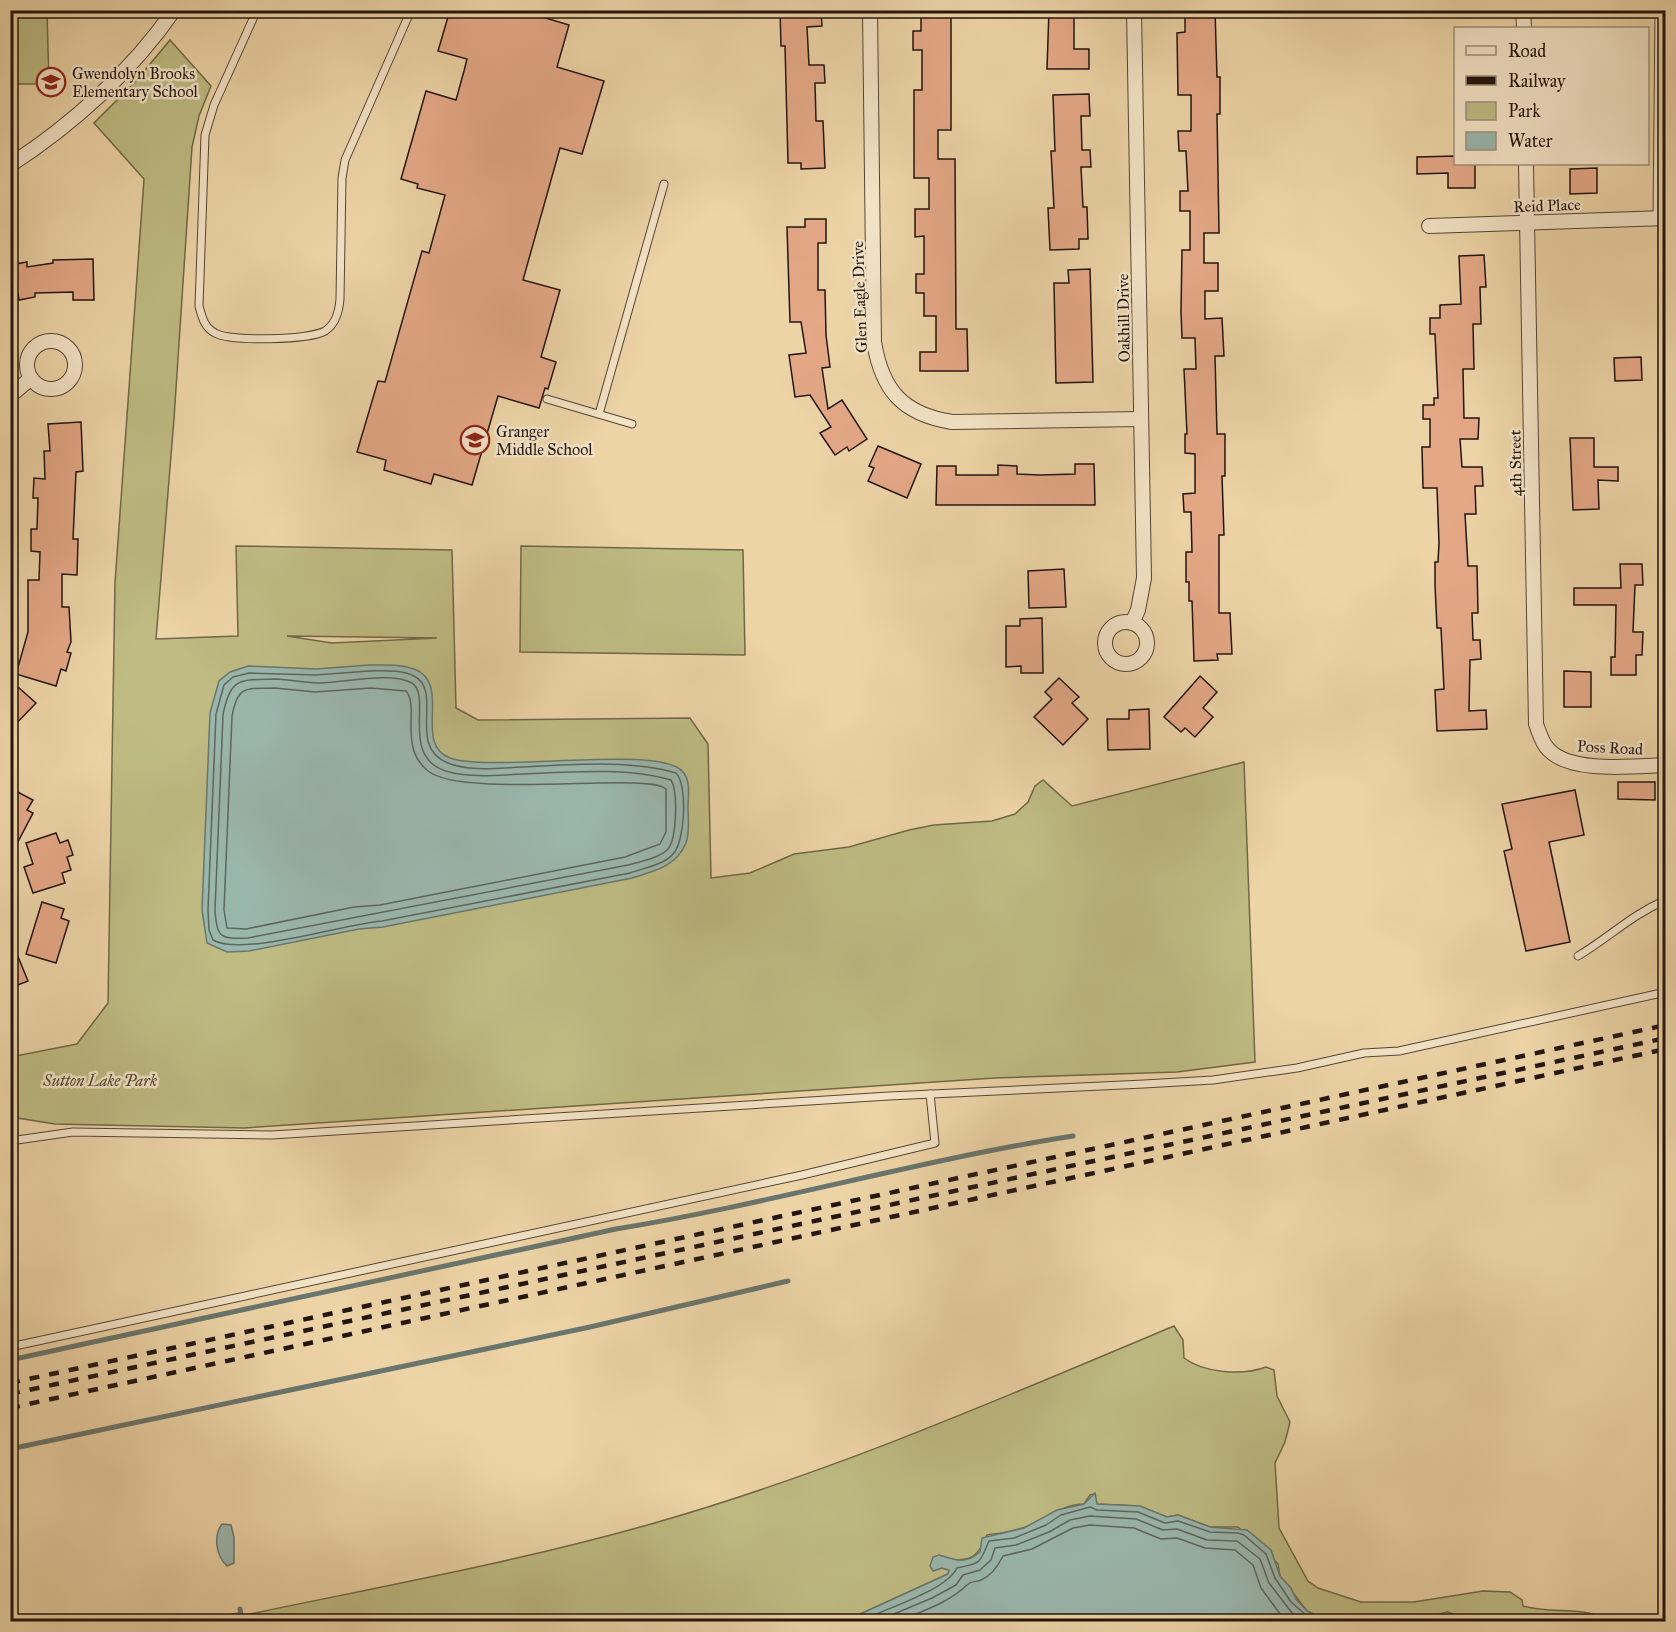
<svg xmlns="http://www.w3.org/2000/svg" width="1676" height="1632" font-family="'IM FELL Great Primer',serif">
<style>
.green{fill:#bebb83;stroke:#706848;stroke-width:1.5;fill-rule:evenodd}
.water{fill:#9ab7ad;stroke:#6a766d;stroke-width:1.5}
.lines{fill:none;stroke-linecap:round;stroke-linejoin:round}
.shore{stroke:#5e665e;stroke-width:1.5}
.stream{stroke:#6a766d;stroke-width:5}
.building{fill:#e4a887;stroke:#22150e;stroke-width:1.5}
.service-casing{stroke:#554534;stroke-width:9}
.minor-casing{stroke:#554534;stroke-width:16}
.service{stroke:#f3e3c6;stroke-width:7}
.minor{stroke:#f3e3c6;stroke-width:14}
.rail{stroke:#22150e;stroke-width:4.5;stroke-dasharray:10 10;stroke-linecap:butt}
.labels{text-anchor:middle;stroke-width:5;stroke-linejoin:round;paint-order:stroke}
.poi-label{font-size:16px;fill:#22150e;stroke:#f3e3c6;text-anchor:start}
.street-label{font-size:16px;fill:#22150e;stroke:#f3e3c6}
.park-label{font-size:16px;font-style:italic;fill:#514731;stroke:#f3e3c6}
</style>
<rect width="100%" height="100%" fill="#edd4a7"/>
<filter id="stains"><feTurbulence type="fractalNoise" baseFrequency=".00333" numOctaves="4"/><feColorMatrix values="0 0 0 0 .2 0 0 0 0 .09 0 0 0 0 .02 0 0 0 .5 -.17"/></filter>
<radialGradient id="worn" r=".72"><stop offset=".6" stop-color="#630" stop-opacity="0"/><stop offset="1" stop-color="#630" stop-opacity=".3"/></radialGradient>
<!-- green -->
<g class="green">
<path d="M10,11H47L49,84H11Z"/>
<path d="M170,40L211,86L199,116L192,147L174,419L156,639L238,636L236,546L452,550L456,708L478,720L690,718L708,744L711,878L750,873L794,854L849,847L909,830L934,825L992,821L1015,814L1028,802L1035,786L1043,780L1072,806L1244,762L1255,1062L1177,1072L995,1078L244,1128L55,1124L11,1117L10,1057L77,1044L108,1003L115,583L144,179L94,123L136,81ZM287,636L437,638L332,643Z"/>
<path d="M521,546L743,550L745,655L520,652Z"/>
<path d="M1174,1326L1183,1340L1184,1358C1204,1373 1242,1376 1266,1367L1274,1370L1277,1396L1290,1422L1285,1442L1275,1463L1279,1528L1308,1581L1318,1588L1361,1602H1414L1483,1591L1510,1592L1522,1600L1523,1606C1552,1615 1583,1605 1610,1621H1473L1447,1612L1418,1621H1387L1385,1616L1366,1621H1328L1307,1611L1280,1576L1278,1564L1238,1527H1210L1178,1515L1167,1517L1139,1506L1096,1504L1095,1494L1090,1495L1084,1504C1066,1504 1056,1513 1041,1521C1023,1529 1007,1533 987,1535C971,1574 961,1549 942,1568L950,1570L948,1574L845,1621L492,1622L491,1618L485,1615L479,1622H212C361,1590 512,1564 658,1522C835,1471 1005,1397 1174,1326Z"/>
</g>
<!-- water -->
<g class="water">
<path d="M369,665C384,665 399,664 414,669C453,683 412,744 450,758C492,773 661,744 683,772C691,781 688,796 688,807C688,819 690,832 686,843C676,867 654,871 632,878L383,927L359,929L249,951L227,952L207,943L202,910L210,713L219,681L230,672L248,666L316,669Z"/>
<path d="M1095,1493L1097,1504L1140,1506L1167,1517L1178,1515L1210,1527L1247,1530L1271,1550L1280,1576L1291,1588L1296,1599L1307,1611L1328,1621H845L948,1574L949,1570L942,1568L933,1571L930,1566L933,1557L939,1555C955,1560 965,1565 980,1552L982,1538L1024,1528L1057,1510L1084,1504Z"/>
<path d="M222,1524L231,1525L234,1537V1563L227,1566C216,1556 213,1536 222,1524Z"/>
<path d="M1447,1612L1473,1621H1418Z"/>
</g>
<g class="lines">
<!-- shore -->
<g class="shore">
<path d="M369,671C383,671 401,669 414,676C444,691 406,747 448,763C470,772 498,768 521,767C568,765 631,759 676,773C688,785 685,842 673,854C664,865 643,868 630,873L382,921C343,924 242,957 213,940L209,930L208,910L216,714L224,685L233,677L249,673L316,675Z"/>
<path d="M276,679C290,680 303,682 317,683C342,683 391,671 412,683C433,696 398,759 449,772C473,778 498,775 522,774C567,772 627,767 671,780C678,791 677,838 668,849C660,858 639,862 628,865L248,938C220,939 217,938 215,910L223,715C230,677 240,680 276,679Z"/>
<path d="M275,688L315,692L371,688L406,691C420,707 398,747 428,771C456,794 592,780 635,783C645,784 658,783 666,789V832L660,844L625,857L380,905L354,907L246,929L227,928L224,910L232,716C238,684 246,689 275,688Z"/>
<path d="M858,1622C884,1609 946,1591 957,1568C983,1563 979,1563 989,1541L1014,1538L1046,1525L1061,1515L1090,1507L1097,1510L1138,1512L1165,1523L1178,1521L1210,1532L1238,1533L1244,1535L1266,1554L1275,1578L1291,1602L1314,1622"/>
<path d="M875,1622L932,1598L956,1585L963,1575L980,1570L991,1560L995,1548L1016,1545L1049,1532L1070,1520L1090,1516L1136,1519L1163,1530L1177,1529L1207,1540L1237,1541L1260,1559L1269,1583L1299,1622"/>
<path d="M896,1622C922,1611 947,1604 967,1585C971,1581 976,1582 981,1580C991,1576 998,1566 1003,1556L1032,1549L1073,1528L1090,1525L1134,1528L1161,1539L1177,1538L1205,1548L1235,1550L1253,1565L1261,1588L1286,1622"/>
</g>
<!-- stream -->
<g class="stream">
<path d="M10,1360L616,1229C770,1204 919,1160 1073,1136"/>
<path d="M10,1449L590,1327L788,1281"/>
<path d="M206,1622L241,1614L240,1609"/>
</g>
</g>
<!-- building -->
<g class="building">
<path d="M450,10H519L569,25L557,67L604,81L582,154L560,148L523,280L560,290L541,357L556,362L548,389L545,388L539,408L498,396L472,485L434,474L431,484L384,470L386,460L357,452L378,381L385,382L422,251L429,253L445,195L417,188L418,184L401,179L426,91L456,100L464,71L467,59L438,51Z"/>
<path d="M780,10H821L822,26L807,27L809,65H824L825,83H815L816,121H823L825,168L801,169V163H788L785,46H781Z"/>
<path d="M921,10H951V130H938V159H955L956,329H967L968,371H920V352H936V316H924V293H916V274H924V236L915,237V209H929V178H914V90H922V50H913V31H921Z"/>
<path d="M1049,10H1074V49H1089V69H1047Z"/>
<path d="M1185,10H1215L1217,77H1220V114H1217L1219,233H1204V263H1218V291H1205V319L1222,318L1224,356H1215L1217,434H1225V476H1222L1224,535H1219V613H1230L1232,654H1217L1218,660L1194,661L1192,601H1189V582H1186V552H1192L1191,512H1184L1183,494L1195,493V454L1185,453V434H1187L1184,369H1196L1195,338H1182L1181,312L1182,250H1190V211H1180V191H1188L1186,151H1179L1178,131H1191V95H1178L1177,33L1185,32Z"/>
<path d="M1089,94L1090,116H1081L1082,150H1090L1091,167H1081L1083,207H1087L1088,239H1079V249L1050,250L1048,208H1054L1051,151H1055L1053,95Z"/>
<path d="M1455,156V164H1475V188H1448V173L1417,174V157Z"/>
<path d="M1597,168V193L1570,194V169Z"/>
<path d="M805,219H826V243H818V290H825L826,335L830,367L822,368L828,409L842,400L867,439L849,451L847,447L835,455L820,433L831,427L810,395L795,397L789,355L806,353L801,322H790L787,227H805Z"/>
<path d="M1484,255L1486,287H1480L1481,324H1473L1474,369H1463L1464,418H1479L1478,439H1460L1462,467H1482L1483,486H1475L1476,514H1465L1468,566H1477L1478,613H1472L1473,640H1480L1481,659L1470,660L1469,711L1486,710L1487,729L1437,731L1435,690L1444,689L1441,628H1437L1435,585V562H1438L1439,543L1437,488H1423L1422,447H1430V419H1423V405H1434V398H1438L1435,334H1430V318H1440V305L1461,304L1459,256Z"/>
<path d="M93,259L94,300H73V292L35,293V297L19,300L18,293L10,294V265L27,262V267L53,263V260Z"/>
<path d="M1090,269L1093,382L1056,383L1054,283H1069L1068,270Z"/>
<path d="M1641,357L1642,380L1615,381L1614,358Z"/>
<path d="M81,422L83,471L76,472L73,539H78L77,575L62,574V607H69L71,642L67,652L71,653L66,671L61,669L56,686L16,674L28,632V580H39L40,552L31,551V529H37L38,498H33L34,478L45,479L44,451H50L48,424Z"/>
<path d="M1570,438H1594V467H1618V481L1598,480L1599,509L1573,510Z"/>
<path d="M878,446L921,464L907,498L868,481L874,468L869,466Z"/>
<path d="M1075,464H1094L1095,505H936L937,466H956V475H998V465L1017,466V474L1040,475L1075,474Z"/>
<path d="M1620,564H1642L1643,585H1635L1633,632H1643L1642,655H1636V675H1611V657H1615L1616,605H1574V588H1621Z"/>
<path d="M1064,569L1066,607L1029,608L1028,571Z"/>
<path d="M1042,618L1043,673H1021V666L1006,667V626H1020V619Z"/>
<path d="M1564,671L1591,672V707H1564Z"/>
<path d="M1200,676L1217,692L1203,708L1213,717L1195,737L1185,728L1181,732L1164,717Z"/>
<path d="M1059,678L1079,697L1072,703L1088,719L1063,745L1034,717L1052,699L1045,692Z"/>
<path d="M10,680L36,703L10,730Z"/>
<path d="M1149,709L1150,749L1108,750L1107,719H1129V710Z"/>
<path d="M1618,782H1655V800L1618,799Z"/>
<path d="M10,788L33,800L27,810L33,813L10,857Z"/>
<path d="M1575,790L1584,835L1549,842L1570,942L1526,951L1504,851L1512,849L1502,804Z"/>
<path d="M56,833L60,843L68,840L73,855L67,857L71,870L62,873L65,883L33,893L24,867L33,864L26,843Z"/>
<path d="M42,902L64,909L61,918L69,921L56,963L26,954Z"/>
<path d="M10,937L28,981L10,988Z"/>
</g>
<g class="lines">
<!-- service casing -->
<g class="service-casing">
<g id="service">
<path d="M257,10L214,105L205,135L199,306C202,317 204,327 215,333C230,342 309,340 325,331C336,324 339,312 340,299L342,178L345,160L411,10"/>
<path d="M1657,218L1659,10"/>
<path d="M547,399L632,424"/>
<path d="M599,414L664,184"/>
<path d="M1578,956C1610,937 1631,915 1666,900"/>
<path d="M10,1141L73,1132L272,1135L889,1096L1144,1084L1213,1080L1297,1068L1364,1053L1399,1051L1666,992"/>
<path d="M10,1347L802,1175L935,1143L930,1094"/>
</g>
</g>
<!-- minor casing -->
<g class="minor-casing">
<g id="minor">
<path d="M870,10L874,342C882,390 902,414 952,422L1141,419"/>
<path d="M1523,10L1524,28"/>
<path d="M1526,164L1536,724C1539,732 1542,743 1548,749C1570,774 1635,766 1666,765"/>
<path d="M10,165C72,125 132,71 174,10"/>
<path d="M1429,226L1666,218"/>
<circle cx="51" cy="365" r="24"/>
<path d="M10,396L31,378"/>
<circle cx="1126" cy="643" r="21"/>
<path d="M1132,623L1138,610L1144,578L1134,10"/>
</g>
</g>
<!-- service -->
<use href="#service" class="service"/>
<!-- minor -->
<use href="#minor" class="minor"/>
<!-- rail -->
<g class="rail">
<path d="M10,1383L1666,1025"/>
<path d="M10,1394L1666,1038"/>
<path d="M10,1408L1666,1049"/>
</g>
</g>
<!-- icons -->
<defs>
<g id="school-ring" transform="scale(1.5)"><circle r="9.5" fill="#f3e3c6" stroke="#8f2418" stroke-width="1.5"/><path d="M0-5L7-2L0 1L-7-2ZM-4 1L0 2.5L4 1V4Q0 6-4 4Z" fill="#8f2418"/></g>
</defs>
<g fill-rule="evenodd">
<use href="#school-ring" x="51" y="82"/>
<use href="#school-ring" x="475" y="440"/>
</g>
<g class="labels">
<!-- poi labels -->
<g class="poi-label">
<text x="72" y="79">Gwendolyn Brooks<tspan x="72" dy="18">Elementary School</tspan></text>
<text x="496" y="437">Granger<tspan x="496" dy="18">Middle School</tspan></text>
</g>
<!-- street labels -->
<g class="street-label">
<text transform="translate(1547 205) rotate(-2)" y="6">Reid Place</text>
<text transform="translate(859 297) rotate(-92)" y="6">Glen Eagle Drive</text>
<text transform="translate(1123 318) rotate(-91)" y="6">Oakhill Drive</text>
<text transform="translate(1515 463) rotate(-91)" y="6">4th Street</text>
<text transform="translate(1610 747) rotate(3)" y="6">Poss Road</text>
</g>
<!-- park labels -->
<g class="park-label">
<text x="100" y="1086">Sutton Lake Park</text>
</g>
</g>
<!-- margin -->
<rect width="1676" height="1632" fill="none" stroke="#edd4a7" stroke-width="36"/>
<rect x="12" y="12" width="1652" height="1608" fill="none" stroke="#22150e" stroke-width="3"/>
<rect x="18" y="18" width="1640" height="1596" fill="none" stroke="#22150e" stroke-width="1.5"/>
<!-- legend -->
<rect x="1454" y="27" width="195" height="138" fill="#f3e3c6" stroke="#9f917c" stroke-width="1.5"/>
<rect x="1466" y="46" width="30" height="9" fill="#f3e3c6" stroke="#9f917c" stroke-width="1.5"/>
<text x="1508" y="57" font-size="18" fill="#22150e">Road</text>
<rect x="1466" y="76" width="30" height="9" fill="#22150e" stroke="#9f917c" stroke-width="1.5"/>
<text x="1508" y="87" font-size="18" fill="#22150e">Railway</text>
<rect x="1466" y="102" width="30" height="18" fill="#bebb83" stroke="#9f917c" stroke-width="1.5"/>
<text x="1508" y="117" font-size="18" fill="#22150e">Park</text>
<rect x="1466" y="132" width="30" height="18" fill="#9ab7ad" stroke="#9f917c" stroke-width="1.5"/>
<text x="1508" y="147" font-size="18" fill="#22150e">Water</text>
<rect width="100%" height="100%" filter="url(#stains)"/>
<rect width="100%" height="100%" fill="url(#worn)"/>
</svg>
